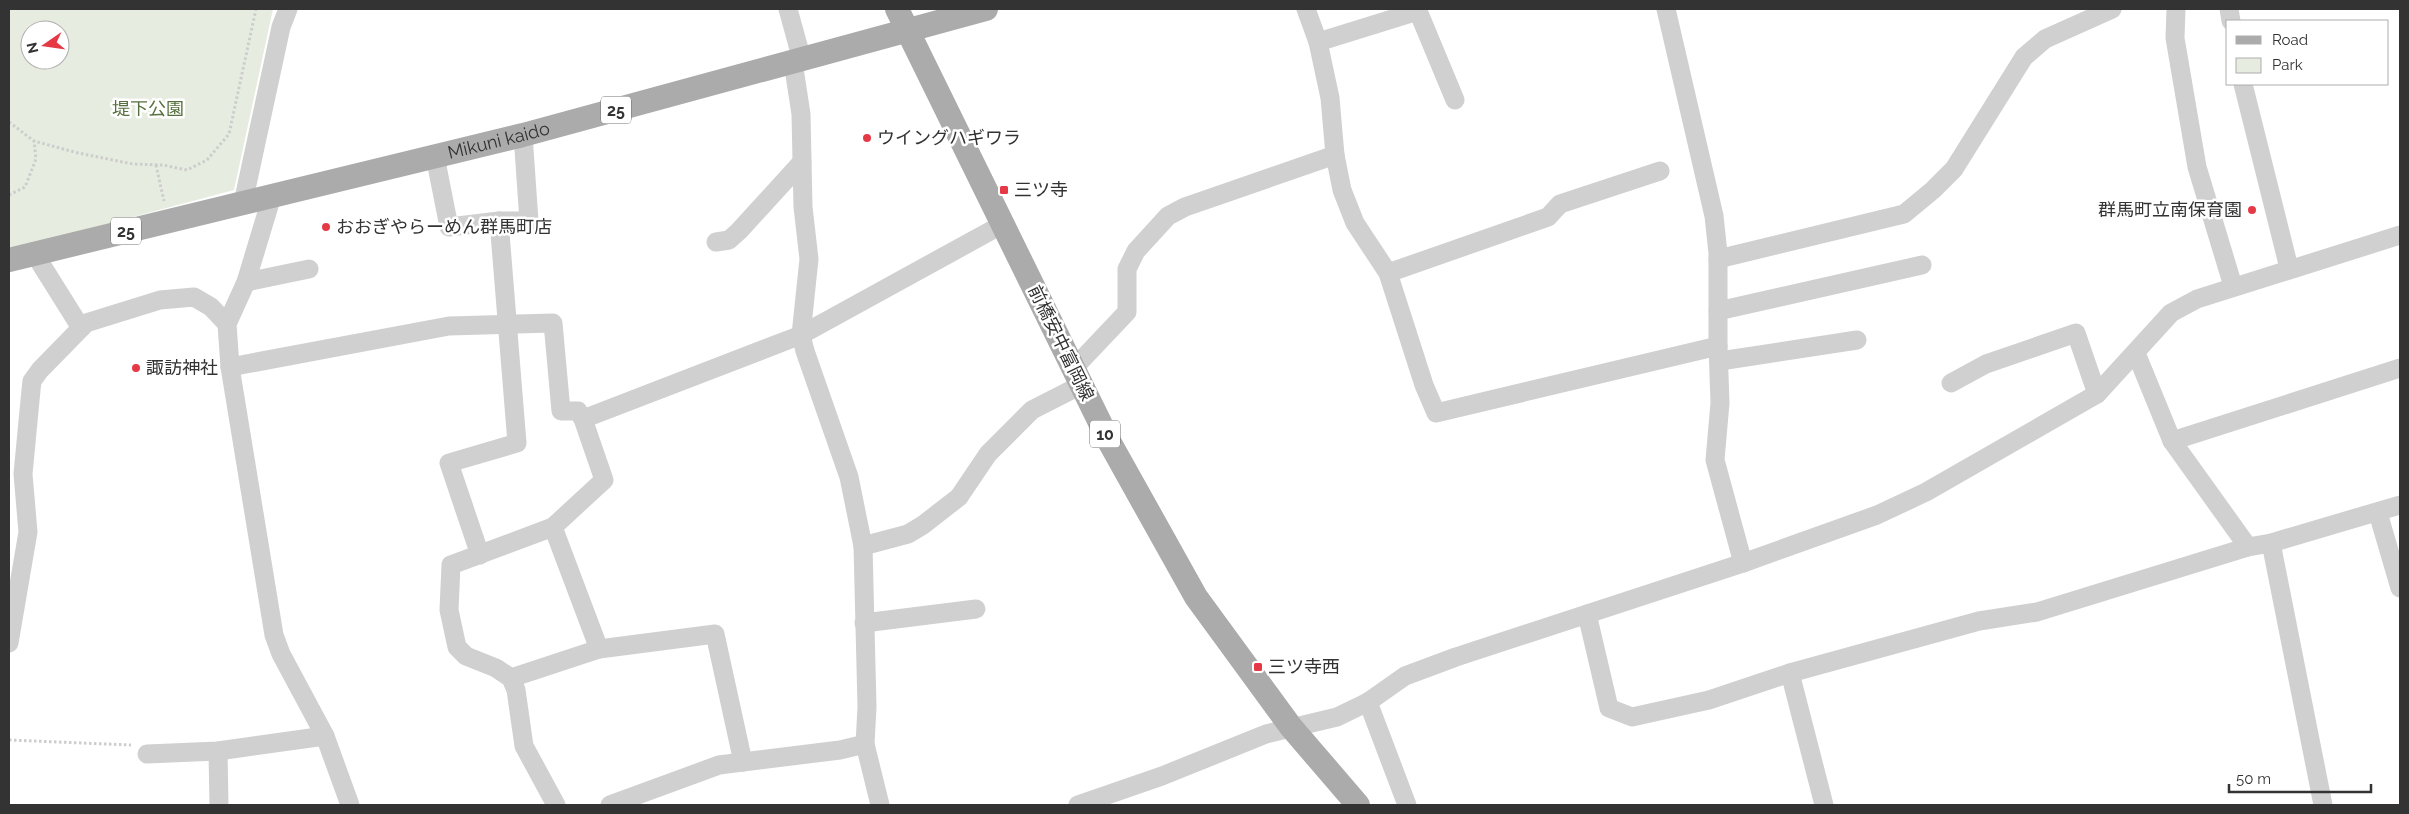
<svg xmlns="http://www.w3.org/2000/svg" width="2409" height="814" font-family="Raleway,'Noto Sans JP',sans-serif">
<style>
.green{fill:#e6ecdf;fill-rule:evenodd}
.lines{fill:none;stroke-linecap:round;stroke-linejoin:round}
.path{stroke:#cdcdcd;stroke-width:3;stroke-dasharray:2.5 2.5;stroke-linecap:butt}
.minor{stroke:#d0d0d0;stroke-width:19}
.major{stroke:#ababab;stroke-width:24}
.poi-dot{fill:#e63946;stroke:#fff;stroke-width:2}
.labels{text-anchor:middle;stroke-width:5;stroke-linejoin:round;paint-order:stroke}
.shield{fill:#fff;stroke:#707070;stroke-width:1}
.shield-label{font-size:16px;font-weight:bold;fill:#333}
.park-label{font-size:18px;fill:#56703f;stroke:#fff}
.poi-label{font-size:18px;fill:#333;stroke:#fff;text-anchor:start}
.street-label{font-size:18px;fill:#333;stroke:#fff}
</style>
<rect width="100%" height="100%" fill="#fff"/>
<!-- green -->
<path class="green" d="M9,9H273L234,190L9,250ZM30,30H60V60H30Z"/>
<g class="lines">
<!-- path -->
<g class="path">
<path d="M9,122L34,141L78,153L133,164L163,165L187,170L207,160L229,134L256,9"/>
<path d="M156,165L164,201"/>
<path d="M9,195L25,187L36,159L34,141"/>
<path d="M9,740L131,745"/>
</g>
<!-- minor -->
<g class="minor">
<path d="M788,9L802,60"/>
<path d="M1306,9L1318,42L1330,98L1335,155L1342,190L1355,223L1388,273L1424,385L1436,413L1718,346"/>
<path d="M1666,9L1714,216L1718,253V346L1720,403L1715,460L1743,563"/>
<path d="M2176,9L2175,38L2197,167L2233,286"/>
<path d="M2229,9L2231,21"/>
<path d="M1318,42L1418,11L1455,100"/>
<path d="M793,62L801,114L803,207L809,259L801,335L805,351L849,477L863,546L867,707L865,744L880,805"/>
<path d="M2243,84L2289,268"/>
<path d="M435,156L449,227L499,221H529L523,135"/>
<path d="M272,196L246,282L227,324L230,367L274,635L281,654L325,736L350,805"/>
<path d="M243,203L281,27L288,9"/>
<path d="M716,242L729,240L739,231L802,162"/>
<path d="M34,253L81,328"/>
<path d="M1718,259L1904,214L1933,190L1954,169L2024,57L2045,39L2112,9"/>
<path d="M1388,273L1548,217L1560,204L1660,171"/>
<path d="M246,282L309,269"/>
<path d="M1718,311L1922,265"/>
<path d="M2136,353L2172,441L2248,547"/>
<path d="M1720,361L1857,340"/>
<path d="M230,367L449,326L553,323L561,411H578L583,419L604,480L553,527L451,565L449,610L457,647L466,656L496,668L511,678L516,690L524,746L556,805"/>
<path d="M1073,369L1127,312V269L1136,251L1168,216L1185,207L1335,155"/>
<path d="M1951,383L1986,364L2076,333L2097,394"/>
<path d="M583,419L801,335L1003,224"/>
<path d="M2172,441L2400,368"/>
<path d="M2378,513L2400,588"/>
<path d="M553,527L599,649"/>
<path d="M2271,543L2323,805"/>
<path d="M863,546L908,534L923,525L959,497L988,454L1032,410L1081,385"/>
<path d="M480,555L449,463L517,443L499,221"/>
<path d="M1587,614L1609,708L1632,717L1709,700L1790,673L1979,621L2037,612L2248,547L2271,543L2400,505"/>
<path d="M864,623L976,609"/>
<path d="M9,643L28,532L23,474L31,390L32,381L40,370L86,323L160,300L194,297L211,307L227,324"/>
<path d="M1790,673L1824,805"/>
<path d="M511,678L599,649L715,634L743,762"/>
<path d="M1368,702L1407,805"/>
<path d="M218,751L219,805"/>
<path d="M147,754L218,751L325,736"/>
<path d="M610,805L719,765L840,750L865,744"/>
<path d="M1078,805L1162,776L1266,734L1337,717L1368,702L1405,676L1456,657L1743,563L1877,515L1926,492L2097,394L2171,313L2197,299L2400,235"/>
</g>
<!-- major -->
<g class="major">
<path d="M897,9L1110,443L1196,597L1291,727L1358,805"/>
<path id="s1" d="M9,260L523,135L986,9"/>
</g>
</g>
<!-- markers -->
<g class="poi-dot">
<circle cx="867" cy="138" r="5"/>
<rect x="999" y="185" width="10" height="10" rx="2.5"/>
<circle cx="2252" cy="210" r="5"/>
<circle cx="326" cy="227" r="5"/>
<circle cx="136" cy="368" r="5"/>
<rect x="1253" y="662" width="10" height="10" rx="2.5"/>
</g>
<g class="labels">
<!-- shield labels -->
<g class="shield">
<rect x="601" y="96.5" width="30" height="27" rx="4"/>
<rect x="111" y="217.5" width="30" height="27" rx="4"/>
<rect x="1090" y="420.5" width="30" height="27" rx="4"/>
</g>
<g class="shield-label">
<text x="616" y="116">25</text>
<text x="126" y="237">25</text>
<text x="1105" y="440">10</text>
</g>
<!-- park labels -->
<g class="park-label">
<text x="148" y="115">堤下公園</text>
</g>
<!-- poi labels -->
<g class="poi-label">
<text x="877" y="144">ウイングハギワラ</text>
<text x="1014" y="196">三ツ寺</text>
<text x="2242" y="216" text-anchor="end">群馬町立南保育園</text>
<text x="336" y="233">おおぎやらーめん群馬町店</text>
<text x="146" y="374">諏訪神社</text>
<text x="1268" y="673">三ツ寺西</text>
</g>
<!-- street labels -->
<g class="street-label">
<text dy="6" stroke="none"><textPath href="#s1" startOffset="504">Mikuni kaido</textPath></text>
<text transform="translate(1061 343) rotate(64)" y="6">前橋安中富岡線</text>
</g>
</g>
<!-- border -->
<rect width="2409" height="814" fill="none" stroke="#333333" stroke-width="20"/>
<!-- legend -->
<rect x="2226" y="20" width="162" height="65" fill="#ffffff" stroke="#adadad"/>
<rect x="2236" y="36" width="25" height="8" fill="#ababab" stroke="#adadad"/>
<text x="2272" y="45" font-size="15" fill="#333333">Road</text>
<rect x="2236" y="58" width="25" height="15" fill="#e6ecdf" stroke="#adadad"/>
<text x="2272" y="70" font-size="15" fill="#333333">Park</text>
<!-- north arrow -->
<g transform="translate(45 45) rotate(257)"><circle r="24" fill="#ffffff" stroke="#adadad"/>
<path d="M0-4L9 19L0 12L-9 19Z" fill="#e63946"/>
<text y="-8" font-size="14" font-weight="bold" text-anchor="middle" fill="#333333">N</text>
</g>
<!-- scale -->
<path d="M2229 784v8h142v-8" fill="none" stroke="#333333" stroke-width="2.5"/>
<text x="2236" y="784" font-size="15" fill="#333333" stroke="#ffffff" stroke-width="4" paint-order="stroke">50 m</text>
</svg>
